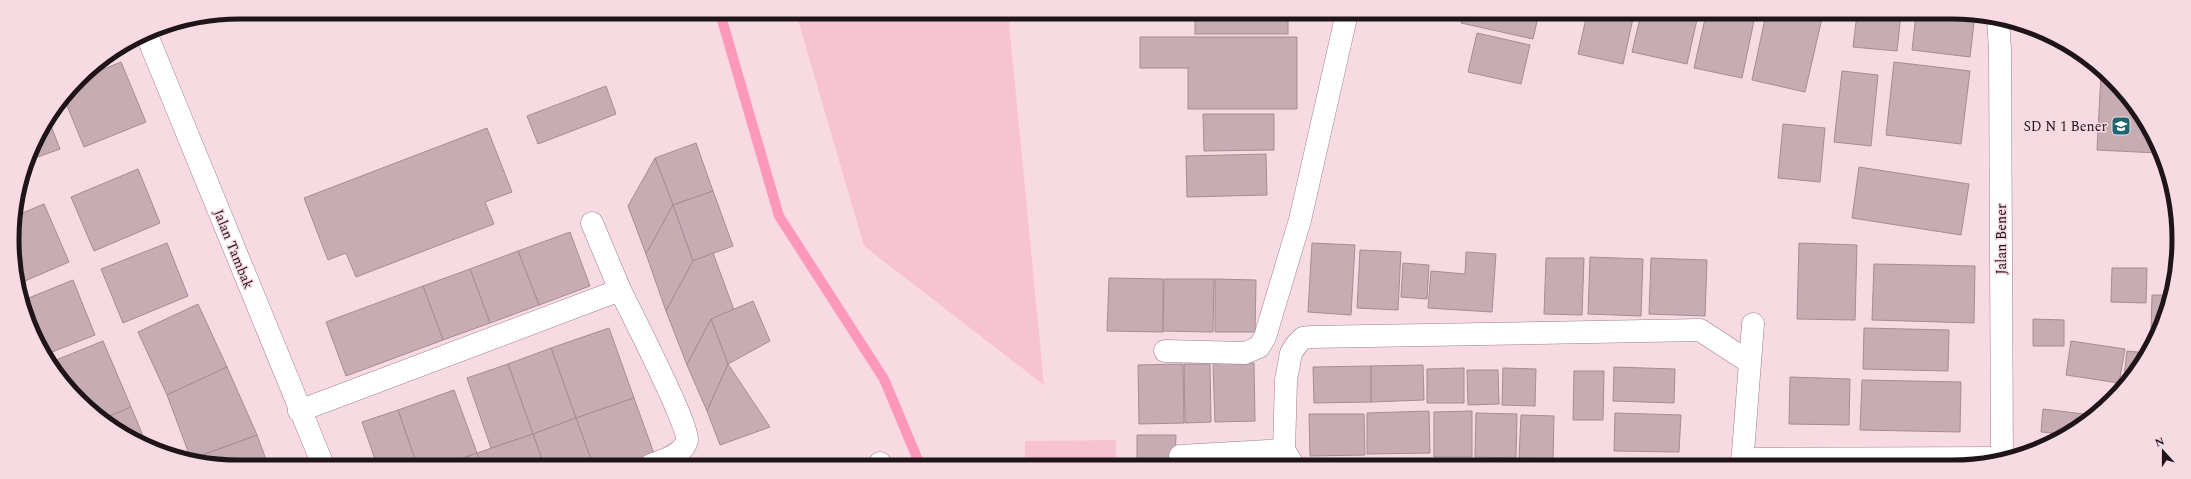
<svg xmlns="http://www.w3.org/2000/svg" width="2191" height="479" viewBox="0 0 2191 479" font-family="Spectral,serif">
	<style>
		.green { fill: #f7c3d2 }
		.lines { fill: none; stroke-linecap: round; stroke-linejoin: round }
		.stream { stroke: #fe98ba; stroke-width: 10 }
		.building { fill: #c7acb3; stroke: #a78c94 }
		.minor-casing { stroke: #9b8188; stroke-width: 23 }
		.minor { stroke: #fff; stroke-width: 22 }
		.labels { text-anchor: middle; stroke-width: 3; stroke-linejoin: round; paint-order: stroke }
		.poi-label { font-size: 14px; fill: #1f1518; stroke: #f7dae2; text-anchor: end }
		.street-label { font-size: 14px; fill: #1f1518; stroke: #f7dae2 }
		.rim { fill: none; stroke: #1f1518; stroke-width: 5 }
	</style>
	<rect width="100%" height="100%" fill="#f7dae2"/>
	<g class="green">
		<path d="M796,13H1008L1044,385L864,246Z"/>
		<path d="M1116,440V465H1025V441Z"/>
	</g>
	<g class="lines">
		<path class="stream" d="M720,13L779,216L884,379L920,465"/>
	</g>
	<g class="building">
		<rect x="1195" y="13" width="93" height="21"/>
		<path d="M1463,13H1539L1533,39L1461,23Z"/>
		<path d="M1587,14H1634L1623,64L1578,54Z"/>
		<path d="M1641,14L1698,15L1687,64L1632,52Z"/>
		<path d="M1706,14H1743L1755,16L1742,78L1694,68Z"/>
		<path d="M1766,14H1823L1805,92L1752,80Z"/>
		<path d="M1857,14H1901L1897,51L1853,47Z"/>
		<path d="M1916,14H1975L1970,57L1912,50Z"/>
		<path d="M1477,33L1530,45L1521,84L1468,72Z"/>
		<path d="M1140,37H1297V109H1188V68H1140Z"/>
		<path d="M121,62L146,122L84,147L65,101L82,78Z"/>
		<path d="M1894,62L1970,71L1961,144L1886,135Z"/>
		<path d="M1842,71L1878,75L1871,146L1834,142Z"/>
		<path d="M2101,74L2132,101L2157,153L2097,150Z"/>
		<path d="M606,86L616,114L538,144L527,116Z"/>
		<path d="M1203,114H1274V150L1204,151Z"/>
		<path d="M49,121L60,149L30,160L36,139Z"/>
		<path d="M1783,124L1825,128L1820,182L1778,178Z"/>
		<path d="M487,128L512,192L485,202L494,224L356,277L346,253L328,260L304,198Z"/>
		<path d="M696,143L713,191L673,205L655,158Z"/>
		<path d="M1266,154L1267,195L1187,197L1186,156Z"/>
		<path d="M655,158L673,205L646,254L628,206Z"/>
		<path d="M1859,167L1969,184L1961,235L1852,218Z"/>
		<path d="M138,169L160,223L94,251L71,197Z"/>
		<path d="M713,191L733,246L693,261L673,205Z"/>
		<path d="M44,204L69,262L18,284L13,224L15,216Z"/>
		<path d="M673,205L693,261L666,311L646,254Z"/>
		<path d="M570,232L590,286L539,305L518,251Z"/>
		<path d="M167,243L188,296L123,323L101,269Z"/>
		<path d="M1312,243L1355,245L1351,315L1308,312Z"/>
		<path d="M1799,243L1857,245L1855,320L1797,319Z"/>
		<path d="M1360,250L1401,252L1398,310L1357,308Z"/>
		<path d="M518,251L539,305L490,323L470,269Z"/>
		<path d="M1466,252L1496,254L1492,312L1428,308L1431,271L1465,274Z"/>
		<path d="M713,253L734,310L711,319L687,365L666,311L693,261Z"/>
		<path d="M1590,257L1643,259L1641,316L1588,314Z"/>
		<path d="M1546,258H1584L1582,315L1544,314Z"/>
		<path d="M1651,258L1707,260L1705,316L1649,314Z"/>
		<path d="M1403,263L1429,265L1427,299L1401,297Z"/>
		<path d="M1874,264L1975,266L1974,323L1872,320Z"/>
		<path d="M2112,268H2147L2146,303L2111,302Z"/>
		<path d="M470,269L490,323L443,340L423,286Z"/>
		<path d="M1109,278L1163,279V332L1107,331Z"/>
		<path d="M1164,279H1214L1213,332L1163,331Z"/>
		<path d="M1215,279L1256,280L1255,332H1215Z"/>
		<path d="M73,280L95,335L47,354L21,301Z"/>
		<path d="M423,286L443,340L346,376L326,322Z"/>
		<path d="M2152,295H2169L2157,334H2151Z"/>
		<path d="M753,301L770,341L728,364L711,319Z"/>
		<path d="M198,304L227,367L167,395L138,332Z"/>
		<path d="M711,319L728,364L707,411L687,365Z"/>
		<path d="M2033,319L2064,320V346H2033Z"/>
		<path d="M609,328L634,398L576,418L551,348Z"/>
		<path d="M1864,328L1949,330L1948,371L1863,369Z"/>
		<path d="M103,341L131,407L105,418L59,378L51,362Z"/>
		<path d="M2071,341L2125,349L2119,383L2066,375Z"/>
		<path d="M551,348L576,418L533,434L508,364Z"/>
		<path d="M2127,351L2147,353L2123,385Z"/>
		<path d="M1213,363H1254L1255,421L1215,422Z"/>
		<path d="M508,364L533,434L491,448L467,378Z"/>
		<path d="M728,364L770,427L720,445L707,411Z"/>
		<path d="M1183,364L1184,423L1139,424L1138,365Z"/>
		<path d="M1184,364H1210L1211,422L1185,423Z"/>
		<path d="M1423,365L1424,400L1371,402V366Z"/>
		<path d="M1371,366V402L1314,403L1313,367Z"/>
		<path d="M227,367L257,435L191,459L167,395Z"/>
		<path d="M1614,367L1675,369L1674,403L1613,401Z"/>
		<path d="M1464,368V403H1427V369Z"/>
		<path d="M1503,368L1536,369L1535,406L1502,405Z"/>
		<path d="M1467,370H1498L1499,404L1468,405Z"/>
		<path d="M1574,371H1604L1603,420H1573Z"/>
		<path d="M1790,377L1850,379L1849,425L1789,424Z"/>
		<path d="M1862,380L1961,382L1960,432L1860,430Z"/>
		<path d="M454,390L477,453L444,465H417L398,410Z"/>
		<path d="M634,398L656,459L640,465H593L576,418Z"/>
		<path d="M131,407L146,443L126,437L105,418Z"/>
		<path d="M2043,409L2092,415L2065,434L2041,432Z"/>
		<path d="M398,410L417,465H377L362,422Z"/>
		<path d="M1429,411L1430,453L1367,454V413Z"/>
		<path d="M1472,411V457H1434V412Z"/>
		<path d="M1476,413L1517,414L1516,458L1475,457Z"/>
		<path d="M1615,413L1681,415L1679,452L1614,451Z"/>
		<path d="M1309,414H1364L1365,455L1310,456Z"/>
		<path d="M1521,415L1554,416L1553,459L1519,458Z"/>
		<path d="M576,418L593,465H544L533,434Z"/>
		<path d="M533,434L544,465H481L477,453Z"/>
		<path d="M257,435L268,465H210L192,459Z"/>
		<path d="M1137,435H1176L1175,465H1137Z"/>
		<path d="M477,453L481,465H444Z"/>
		<path d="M959,459L1017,460V465H959Z"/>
	</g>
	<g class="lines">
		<g class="minor-casing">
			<g id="minor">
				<path d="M1998,20L2000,49L2002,459"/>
				<path d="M146,33L323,465"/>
				<path d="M620,290C630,310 690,428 687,440C684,455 663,460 651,465"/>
				<path d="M1165,351L1245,353L1259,347L1265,337L1300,220L1347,13"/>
				<path d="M299,411L620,290L592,223"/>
				<path d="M1180,456L1284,450"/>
				<path d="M1742,459L2003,458"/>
				<path d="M880,463V465"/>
				<path d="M1293,465L1284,450L1286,380L1291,353L1297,344L1303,338L1311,337L1700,330L1749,362"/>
				<path d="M1742,465L1753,324"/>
			</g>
		</g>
		<use href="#minor" class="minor"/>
	</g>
	<defs>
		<g id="school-square" transform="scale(1)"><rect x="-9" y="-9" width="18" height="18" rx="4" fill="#1b6671" stroke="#f7dae2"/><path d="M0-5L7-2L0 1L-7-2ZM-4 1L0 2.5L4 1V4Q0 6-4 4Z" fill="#fff"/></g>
	</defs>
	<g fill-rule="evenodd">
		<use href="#school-square" x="2121" y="126"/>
	</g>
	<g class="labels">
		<g class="poi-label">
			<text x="2107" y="131">SD N 1 Bener</text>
		</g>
		<g class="street-label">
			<text transform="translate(2001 239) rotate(-90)" y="5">Jalan Bener</text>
			<text transform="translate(234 249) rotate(68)" y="5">Jalan Tambak</text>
		</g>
	</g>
	<path d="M0 0H2191V479H0ZM239 19H1952A220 220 0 0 1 2172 239V240A220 220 0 0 1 1952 460H239A220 220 0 0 1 19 240V239A220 220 0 0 1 239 19Z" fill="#f7dae2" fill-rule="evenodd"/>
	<path class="rim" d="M239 19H1952A220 220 0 0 1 2172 239V240A220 220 0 0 1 1952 460H239A220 220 0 0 1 19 240V239A220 220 0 0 1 239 19Z"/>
	<g transform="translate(2163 451) rotate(339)" stroke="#f7dae2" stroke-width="3" paint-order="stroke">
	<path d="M0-3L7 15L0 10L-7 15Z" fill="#1f1518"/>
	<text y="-6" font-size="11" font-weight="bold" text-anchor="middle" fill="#1f1518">N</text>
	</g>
</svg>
